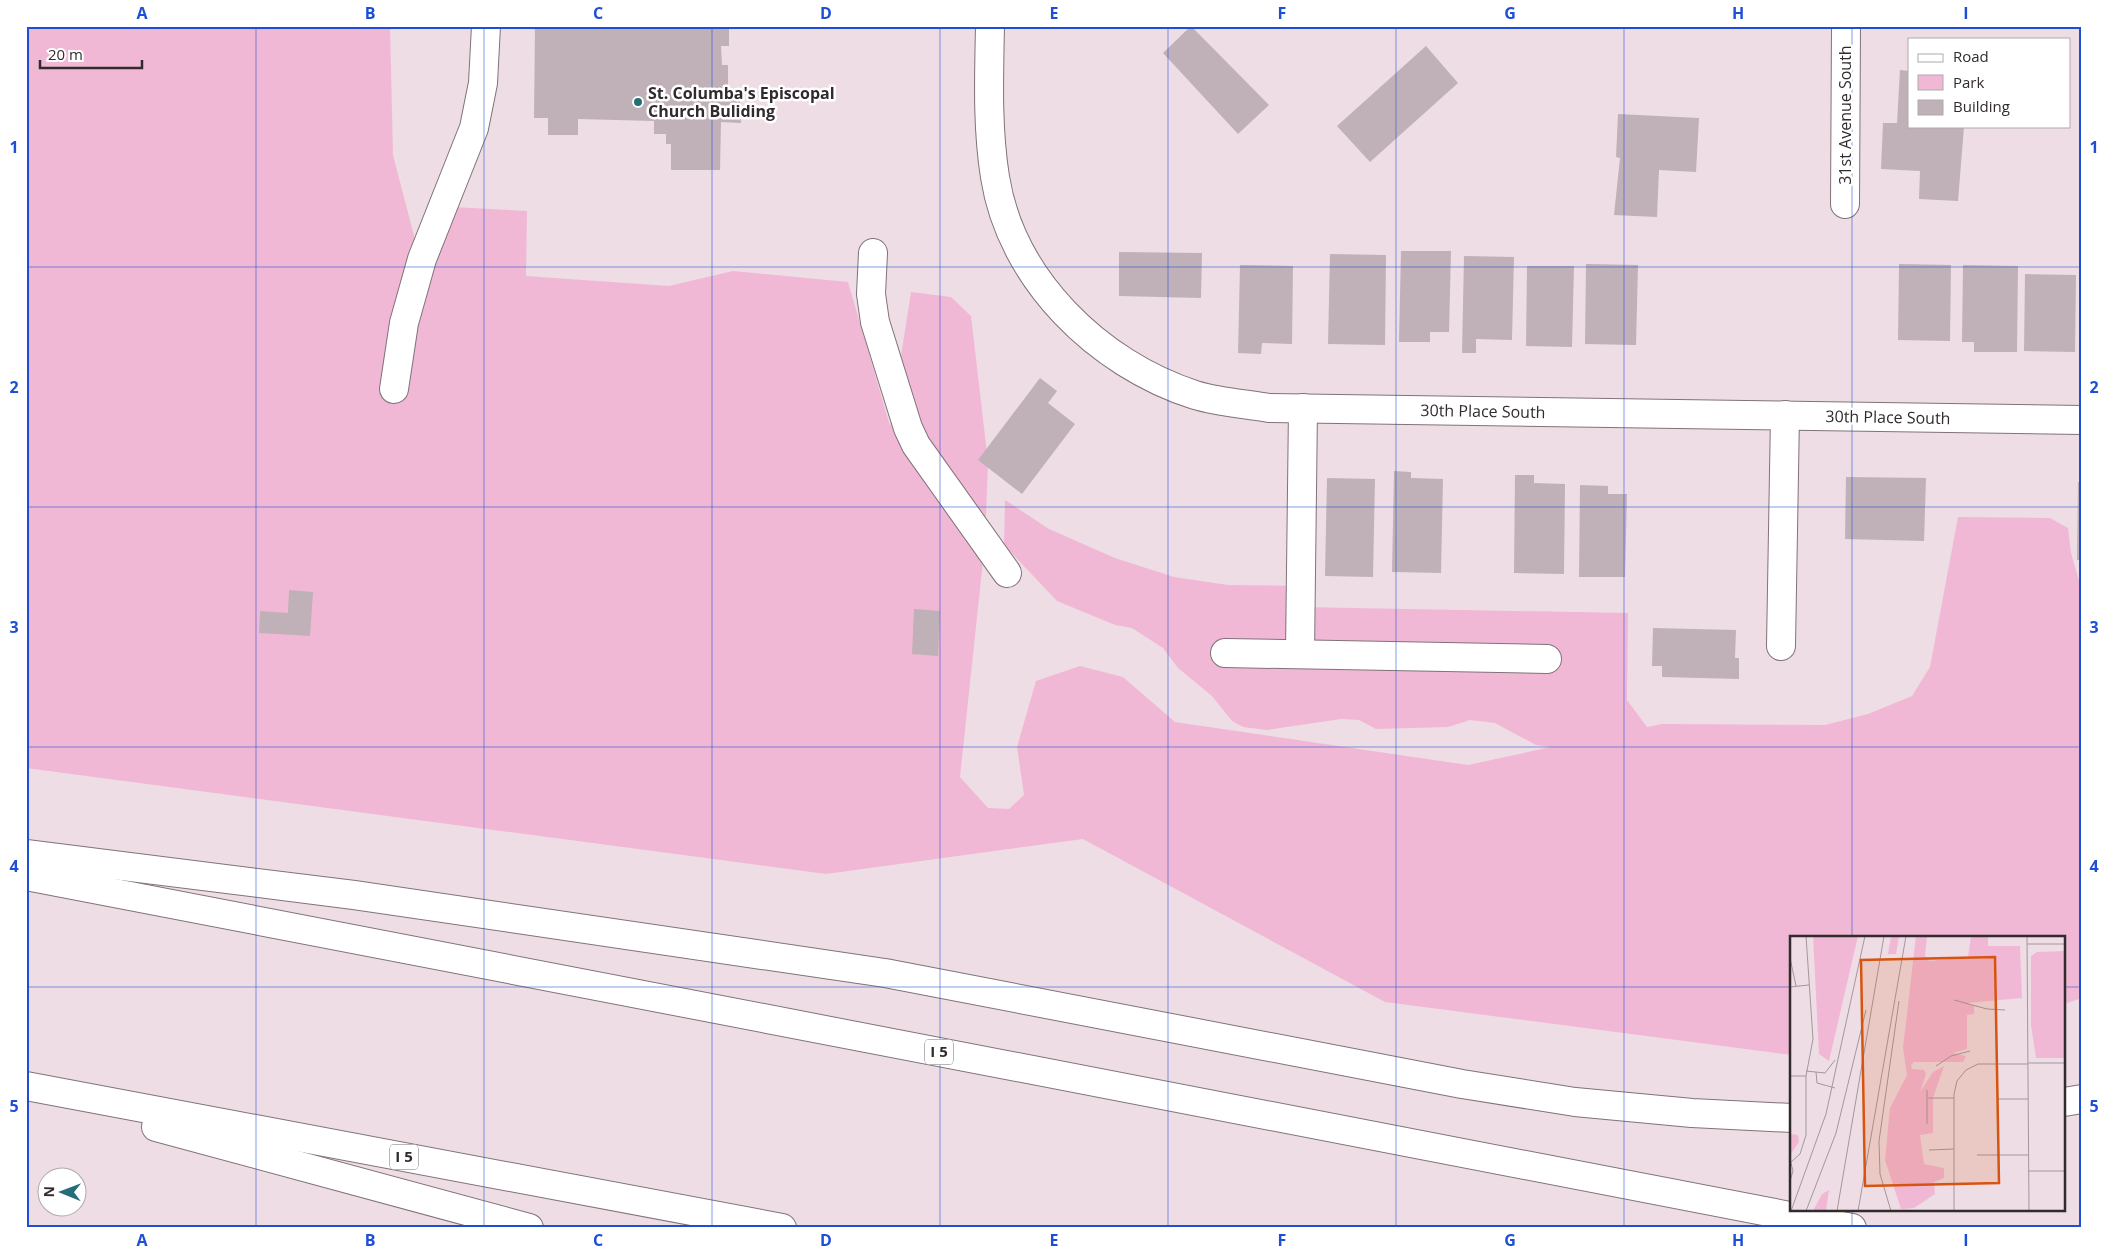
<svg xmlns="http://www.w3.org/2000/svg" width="2108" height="1254" viewBox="0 0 2108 1254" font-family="'Open Sans',sans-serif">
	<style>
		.green { fill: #f1b8d5 }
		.building { fill: #c0b0b8 }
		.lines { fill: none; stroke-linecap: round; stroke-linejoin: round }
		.minor-casing { stroke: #817279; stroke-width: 30 }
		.highway-casing { stroke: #817279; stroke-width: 30 }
		.minor { stroke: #fff; stroke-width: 28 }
		.highway { stroke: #fff; stroke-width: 28 }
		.grid { fill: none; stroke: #1d4ed8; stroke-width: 1; stroke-opacity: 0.55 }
		.poi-dot { fill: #256e78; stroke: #fff; stroke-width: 2 }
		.labels { text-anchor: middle; stroke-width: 5; stroke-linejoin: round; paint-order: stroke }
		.shield { fill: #fff; stroke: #706b6d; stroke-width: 1 }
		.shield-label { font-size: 15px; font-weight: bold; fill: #322b2e }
		.poi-label { font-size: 16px; font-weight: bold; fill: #322b2e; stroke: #fff; text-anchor: start }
		.street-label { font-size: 16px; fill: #322b2e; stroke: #fff }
		.inset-road { fill: none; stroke: #a3969c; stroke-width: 1 }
		.view { fill: #d6540f; fill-opacity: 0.15; stroke: #d6540f; stroke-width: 2.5 }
		.inset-edge { fill: none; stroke: #322b2e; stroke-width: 2.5 }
		.neatline { fill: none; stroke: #1d4ed8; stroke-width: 2 }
		.grid-label { font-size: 16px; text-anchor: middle; font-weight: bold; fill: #1d4ed8 }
	</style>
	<rect width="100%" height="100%" fill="#eedde5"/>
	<path class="green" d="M26,26H390L393,155L424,274L452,207L527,211L526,276L669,286L733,271L848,282L890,426L911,292L951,297L971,316L988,462L985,542L960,777L988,808L1009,809L1024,795L1017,747L1036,681L1080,666L1123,677L1175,722L1468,765L1551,747L1536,745L1495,723L1470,720L1448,727L1376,729L1359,720L1341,719L1267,730L1243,727L1232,721L1212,696L1178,668L1163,648L1132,628L1115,625L1057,601L1004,545L1005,500L1049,529L1115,558L1174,577L1228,585L1301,586V607L1628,613L1627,700L1647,727L1662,724L1825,725L1868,714L1912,696L1930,667L1958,517L2050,518L2068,528L2071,553L2082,591V998L2064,1004V938H1792V1055L1385,1002L1083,839L826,874L26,768Z"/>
	<g class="building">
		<path d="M535,26H729V46H721L722,65H728V92L721,91V98H740L741,123L721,122L720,170H671V144H666V134H654V121L578,119V135H548V118H534Z"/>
		<path d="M1191,26L1269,105L1238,134L1163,53Z"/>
		<path d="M1426,46L1458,83L1370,162L1337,126Z"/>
		<path d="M1900,70L1909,71V126L1964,127L1958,201L1919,199L1920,171L1881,169L1883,123H1897Z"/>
		<path d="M1618,114L1699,118L1696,172L1659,170L1657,217L1614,215L1620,158L1616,157Z"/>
		<path d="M1401,251H1451L1449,332H1430V342H1399Z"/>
		<path d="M1119,252L1202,253L1201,298L1119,296Z"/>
		<path d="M1330,254L1386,255L1385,345L1328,344Z"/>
		<path d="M1464,256L1514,257L1512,340L1476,339V353H1462Z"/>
		<path d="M1586,264L1638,265L1636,345L1585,344Z"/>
		<path d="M1899,264L1951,265L1950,341L1898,340Z"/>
		<path d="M1240,265L1293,266L1292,344L1262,343L1261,354L1238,353Z"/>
		<path d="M1963,265L2018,266L2017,352H1974V342H1962Z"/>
		<path d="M1527,266H1574L1572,347L1526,346Z"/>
		<path d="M2025,274L2076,275L2075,352L2024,351Z"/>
		<path d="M1040,378L1057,391L1048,403L1075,424L1022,494L978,460Z"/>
		<path d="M1394,471L1411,472V478L1443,479L1441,573L1392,572Z"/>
		<path d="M1515,475H1534V483L1565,484L1564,574L1514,573Z"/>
		<path d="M1846,477L1926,478L1924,541L1845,539Z"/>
		<path d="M1327,478L1375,479L1373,577L1325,576Z"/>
		<path d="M2078,482H2082V560H2077Z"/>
		<path d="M1580,485L1608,486V494H1627L1625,577H1579Z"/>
		<path d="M289,590L313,592L310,636L259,633L260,611L288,613Z"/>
		<path d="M914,609L940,611L938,656L912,654Z"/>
		<path d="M1653,628L1736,630L1735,658H1739V679L1662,677V666H1652Z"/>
	</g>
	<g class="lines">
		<g class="minor-casing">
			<g id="minor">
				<path d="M990,26C989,76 987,127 995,177C1011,279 1098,364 1195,395C1218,402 1245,404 1269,408L2082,420"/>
				<path d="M1845,204L1846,26"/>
				<path d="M873,253L871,294L875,322L908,428L916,445L1007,573"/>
				<path d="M394,389L404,323L422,259L474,128L483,83L486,26"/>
				<path d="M1781,646L1785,415"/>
				<path d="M1225,653L1547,659"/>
				<path d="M1300,653L1303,408"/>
			</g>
		</g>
		<g class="highway-casing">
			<g id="highway">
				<path d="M26,854L354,895L885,973L1462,1084L1575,1102L1692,1113L1792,1118"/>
				<path d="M26,876L1852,1228"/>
				<path d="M26,1086L782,1228"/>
				<path d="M2064,1102L2082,1099"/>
				<path d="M156,1127L529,1228"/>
			</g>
		</g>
		<use href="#minor" class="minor"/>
		<use href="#highway" class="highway"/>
	</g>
	<path class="grid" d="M256,26V1228M484,26V1228M712,26V1228M940,26V1228M1168,26V1228M1396,26V1228M1624,26V1228M1852,26V938M26,267H2082M26,507H2082M26,747H2082M26,987H1792M2064,987H2082M1852,1210V1228"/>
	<circle class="poi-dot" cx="638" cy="102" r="5"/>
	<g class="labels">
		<g class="shield">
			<rect x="925" y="1039.5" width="28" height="25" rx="4"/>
			<rect x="390" y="1144.5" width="28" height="25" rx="4"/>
		</g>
		<g class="shield-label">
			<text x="939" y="1057">I 5</text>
			<text x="404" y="1162">I 5</text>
		</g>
		<g class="poi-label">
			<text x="648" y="99">St. Columba's Episcopal<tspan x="648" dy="18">Church Buliding</tspan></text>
		</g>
		<g class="street-label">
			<text transform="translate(1845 115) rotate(-90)" y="6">31st Avenue South</text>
			<text transform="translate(1483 411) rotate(1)" y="6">30th Place South</text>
			<text transform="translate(1888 417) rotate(1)" y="6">30th Place South</text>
		</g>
	</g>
	<g transform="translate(1790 936)">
		<rect width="275" height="275" fill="#eedde5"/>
		<path d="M23,0H68L39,125L29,118ZM101,0H109L106,18H98ZM126,0H137L135,20L139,25L178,21L181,0H198V10H230L232,62L177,67L184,70V78L177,79V113L163,117L176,120L173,126H124L121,129L122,133L134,134L136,138L130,156L143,136L154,130L143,162V197L130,199L134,228L154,232V242L144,246L145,258L124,272L111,273L95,224L100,172L117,139L113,112ZM275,15V122H246L241,89V20L247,16ZM0,198L8,199L9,206L0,219ZM39,254L36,275H23L32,258Z" fill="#f1b8d5"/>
		<path class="inset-road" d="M237,0L239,275M237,8H275M0,22L6,50M0,51L19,49M164,64L197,73L215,74M238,127H275M146,130L161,120L180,115M16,135L35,137L45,124M26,136L27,147L45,152M0,140H16M137,154V188M138,162H164M208,163H238M139,214L164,213M187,219H238M0,227L10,218L16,199V140L23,103L16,0M238,235H275M0,245L3,235L1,227M1,275L36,178L75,0M16,275L46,197L76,74M47,275L94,0M68,275L116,0M101,275L90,238L89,205L109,65M164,275V158L167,145L176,134L188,128H238"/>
		<path class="view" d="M205,21L209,247L75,250L71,24Z"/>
		<rect width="275" height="275" class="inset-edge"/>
	</g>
	<rect width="2108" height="1254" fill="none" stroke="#ffffff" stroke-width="55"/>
	<rect x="1908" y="38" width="162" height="90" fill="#ffffff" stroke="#adaaab"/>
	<rect x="1918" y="54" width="25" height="8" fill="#ffffff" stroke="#adaaab"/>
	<text x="1953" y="62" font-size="15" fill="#322b2e">Road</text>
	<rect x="1918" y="75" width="25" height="15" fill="#f1b8d5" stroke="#adaaab"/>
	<text x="1953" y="88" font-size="15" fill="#322b2e">Park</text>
	<rect x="1918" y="100" width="25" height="15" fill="#c0b0b8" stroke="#adaaab"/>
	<text x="1953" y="112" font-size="15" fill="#322b2e">Building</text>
	<g transform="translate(62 1192) rotate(271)"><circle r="24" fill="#ffffff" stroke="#adaaab"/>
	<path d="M0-4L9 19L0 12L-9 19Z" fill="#256e78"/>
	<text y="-8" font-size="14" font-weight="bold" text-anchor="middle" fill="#322b2e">N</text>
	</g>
	<path d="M40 60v8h102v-8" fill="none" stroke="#322b2e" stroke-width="2.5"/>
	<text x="48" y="60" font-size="15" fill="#322b2e" stroke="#ffffff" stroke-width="4" paint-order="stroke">20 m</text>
	<rect x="28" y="28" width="2052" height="1198" class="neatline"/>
	<g class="grid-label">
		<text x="142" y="19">A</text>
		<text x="370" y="19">B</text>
		<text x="598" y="19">C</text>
		<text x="826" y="19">D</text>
		<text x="1054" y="19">E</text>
		<text x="1282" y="19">F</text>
		<text x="1510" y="19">G</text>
		<text x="1738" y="19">H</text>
		<text x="1966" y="19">I</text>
		<text x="14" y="153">1</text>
		<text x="2094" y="153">1</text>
		<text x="14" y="393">2</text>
		<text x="2094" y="393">2</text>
		<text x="14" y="633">3</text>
		<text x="2094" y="633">3</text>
		<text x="14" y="872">4</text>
		<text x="2094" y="872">4</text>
		<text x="14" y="1112">5</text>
		<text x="2094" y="1112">5</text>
		<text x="142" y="1246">A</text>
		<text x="370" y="1246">B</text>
		<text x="598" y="1246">C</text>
		<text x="826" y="1246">D</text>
		<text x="1054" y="1246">E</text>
		<text x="1282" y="1246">F</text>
		<text x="1510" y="1246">G</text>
		<text x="1738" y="1246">H</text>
		<text x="1966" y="1246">I</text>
	</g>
</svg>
